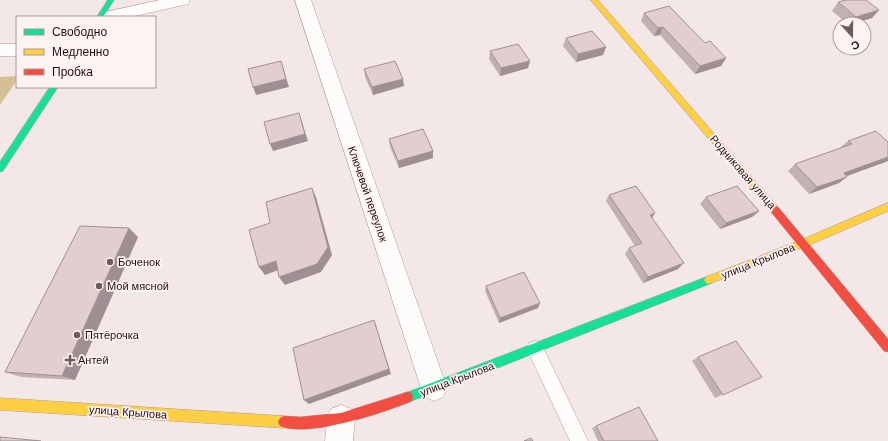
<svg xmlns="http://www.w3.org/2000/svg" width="888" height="441" viewBox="0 0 888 441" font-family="Helvetica,sans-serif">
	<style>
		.forest { fill: #d6bf97 }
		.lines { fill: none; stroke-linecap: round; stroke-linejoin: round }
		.lane-casing { stroke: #ac9e9d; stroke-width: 1 }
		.street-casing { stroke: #ac9e9d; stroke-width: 1 }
		.fast-casing { stroke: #ac9e9d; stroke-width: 1 }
		.slow-casing { stroke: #ac9e9d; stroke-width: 1 }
		.jam-casing { stroke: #ac9e9d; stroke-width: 1 }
		.lane { fill: #fdfcfb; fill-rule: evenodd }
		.street { fill: #fdfcfb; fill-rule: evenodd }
		.fast { fill: #16e098; fill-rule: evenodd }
		.slow { fill: #ffcf43; fill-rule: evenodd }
		.jam { fill: #f24e42; fill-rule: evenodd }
		.wall { fill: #c2b1b3 }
		.shaded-wall { fill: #9e9092 }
		.building { fill: #e2ced0; stroke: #9e9092 }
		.poi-dot { fill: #6c5c5b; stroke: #fef3f2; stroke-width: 1.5 }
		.labels { text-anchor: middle; stroke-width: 3.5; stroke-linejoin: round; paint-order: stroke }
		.street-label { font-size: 11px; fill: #23110f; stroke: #fef3f2 }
		.poi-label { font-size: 11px; fill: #23110f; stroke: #fef3f2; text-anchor: start }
	</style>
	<rect width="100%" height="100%" fill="#f3e8e7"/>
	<path class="forest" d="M17,76V80L0,105V77Z"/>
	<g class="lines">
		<g class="lane-casing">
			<path id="lane" d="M535,341L541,343L588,441H570L527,349L529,343Z"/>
		</g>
		<g class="street-casing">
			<g id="street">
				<path d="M160,0H190L188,4L130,17H99L101,13Z"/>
				<path d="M295,0H311L447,388L443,397L434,401L425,397L421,388Z"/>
				<rect x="0" y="44" width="17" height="12"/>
				<path d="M341,405L351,409L355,419L353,441H325L327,419L331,409Z"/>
			</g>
		</g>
		<g class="fast-casing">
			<g id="fast">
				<path d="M108,0H114L103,17H97Z"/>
				<path d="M50,87H58L3,171L0,172V162Z"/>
				<path d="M709,276L712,277L714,280L712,283L434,393L408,402L404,401L403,397L404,393L408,392Z"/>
			</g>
		</g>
		<g class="slow-casing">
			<g id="slow">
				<path d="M591,0H598L778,207L779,210L778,213H772Z"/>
				<path d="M888,203V211L807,246L709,284L706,283L704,280L706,277L801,240Z"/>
				<path d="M0,398L284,416L288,418L290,422L288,426L284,428L0,410Z"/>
			</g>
		</g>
		<g class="jam-casing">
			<g id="jam">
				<path d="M775,206L778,207L888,339V352L884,351L772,213L771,210L772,207Z"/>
				<path d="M408,392L412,393L413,397L412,401C383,413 309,438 280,426L278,422L280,418L284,416L300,417L341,413Z"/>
			</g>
		</g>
		<use href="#lane" class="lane"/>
		<use href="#street" class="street"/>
		<use href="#fast" class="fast"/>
		<use href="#slow" class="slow"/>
		<use href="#jam" class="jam"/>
	</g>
	<g class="wall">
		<path d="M838,2L879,10L872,18L853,24H848L832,11Z"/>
		<path d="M644,13L705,43L726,58L721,66L695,74L660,35L654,36L641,21Z"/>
		<path d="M566,38L606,47L603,55L576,62L563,46Z"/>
		<path d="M490,51L530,61L528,68L500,76L489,59Z"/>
		<path d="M364,69L404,86L373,95L365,77Z"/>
		<path d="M389,139L433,151V158L399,168L390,147Z"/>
		<path d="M848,141L888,161L847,176L839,183L809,194L788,171L795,164L840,148Z"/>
		<path d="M609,195L652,218L678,269L643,283L625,254L629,248L635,246L606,201Z"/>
		<path d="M706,197L759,211L752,217L720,229L700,204Z"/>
		<path d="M138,237L75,380L21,377L5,372Z"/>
		<path d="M486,286L538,308L499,323L485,291Z"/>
		<path d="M698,357L762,377L715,398L692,361Z"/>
		<path d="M596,426L658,441H598L592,428Z"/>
	</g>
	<g class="shaded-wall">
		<path d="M879,10L872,18L853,24H851L856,17Z"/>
		<path d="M663,27L660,35L654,36L658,28Z"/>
		<path d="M606,47L603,55L576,62L578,54Z"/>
		<path d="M726,58L721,66L695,74L700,66Z"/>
		<path d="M281,61L289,87L256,95L253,87Z"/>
		<path d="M530,61L528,68L500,76L501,68Z"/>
		<path d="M403,79L404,86L373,95L372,87Z"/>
		<path d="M299,113L308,141L273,151L270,144Z"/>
		<path d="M433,151V158L399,168L398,161Z"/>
		<path d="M888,157V161L836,180L844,173Z"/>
		<path d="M847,177L839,183L809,194L817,187Z"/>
		<path d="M312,188L316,197L332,255L321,272L285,285L279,277Z"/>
		<path d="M759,211L752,217L720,229L726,223Z"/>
		<path d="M655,213L651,220L650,215Z"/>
		<path d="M129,228L138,237L75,380L62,376Z"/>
		<path d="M276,261L281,269L265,275L259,267Z"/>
		<path d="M684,263L678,269L643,283L648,277Z"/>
		<path d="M540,303L538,308L499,323L500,318Z"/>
		<path d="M374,320L391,374L309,404L304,400Z"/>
	</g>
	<g class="building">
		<path d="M846,0H866L879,10L856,17L838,2Z"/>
		<path d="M669,6L705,43L710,41L726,58L700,66L663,27L658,28L644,13Z"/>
		<path d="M592,31L606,47L578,54L566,38Z"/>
		<path d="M518,44L530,61L501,68L490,51Z"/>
		<path d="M281,61L286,79L253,87L248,69Z"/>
		<path d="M395,61L403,79L372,87L364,69Z"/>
		<path d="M299,113L305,134L270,144L264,122Z"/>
		<path d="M423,129L433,151L398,161L389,139Z"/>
		<path d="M876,131L888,142V157L844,173L847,177L817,187L795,164L852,144L848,141Z"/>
		<path d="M636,186L655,213L650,215L684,263L648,277L629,248L642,243L609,195Z"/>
		<path d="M737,186L759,211L726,223L706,197Z"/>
		<path d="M312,188L328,247L317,264L279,277L276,261L259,267L249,230L270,223L266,202Z"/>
		<path d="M80,226L129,228L62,376L5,372Z"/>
		<path d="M524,272L540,303L500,318L486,286Z"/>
		<path d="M374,320L389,369L304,400L293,348Z"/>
		<path d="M736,341L762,377L723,395L698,357Z"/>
		<path d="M639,407L658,441H604L596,426Z"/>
		<path d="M0,437L41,441H0Z"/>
		<path d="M531,438L533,441H524Z"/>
	</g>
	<g class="poi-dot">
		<circle cx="110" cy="262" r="4"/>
		<circle cx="99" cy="286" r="4"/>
		<circle cx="77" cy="335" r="4"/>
		<path d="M68 354h4v4h4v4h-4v4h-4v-4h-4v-4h4z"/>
	</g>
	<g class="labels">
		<g class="street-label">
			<text transform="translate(743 172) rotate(49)" y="4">Родниковая улица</text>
			<text transform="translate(368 194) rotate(71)" y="4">Ключевой переулок</text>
			<text transform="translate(758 261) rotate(-22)" y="4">улица Крылова</text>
			<text transform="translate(457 379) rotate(-21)" y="4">улица Крылова</text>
			<text transform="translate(128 412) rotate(4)" y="4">улица Крылова</text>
		</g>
		<g class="poi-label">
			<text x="118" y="266">Боченок</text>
			<text x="107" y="290">Мой мясной</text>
			<text x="85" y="339">Пятёрочка</text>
			<text x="78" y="364">Антей</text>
		</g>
	</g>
	<rect x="16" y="16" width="140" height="72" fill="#fef3f2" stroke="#a69997"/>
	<rect x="24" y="29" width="20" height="6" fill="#16e098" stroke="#a69997"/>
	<text x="52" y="36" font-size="12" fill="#23110f">Свободно</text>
	<rect x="24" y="49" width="20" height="6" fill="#ffcf43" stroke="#a69997"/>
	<text x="52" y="56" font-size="12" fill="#23110f">Медленно</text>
	<rect x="24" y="69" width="20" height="6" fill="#f24e42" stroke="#a69997"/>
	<text x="52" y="76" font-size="12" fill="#23110f">Пробка</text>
	<g transform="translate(852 36) rotate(159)"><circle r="19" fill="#fef3f2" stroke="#a69997"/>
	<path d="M0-3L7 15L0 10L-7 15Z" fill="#6c5c5b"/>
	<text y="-6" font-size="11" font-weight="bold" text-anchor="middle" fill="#23110f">С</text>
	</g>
</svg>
